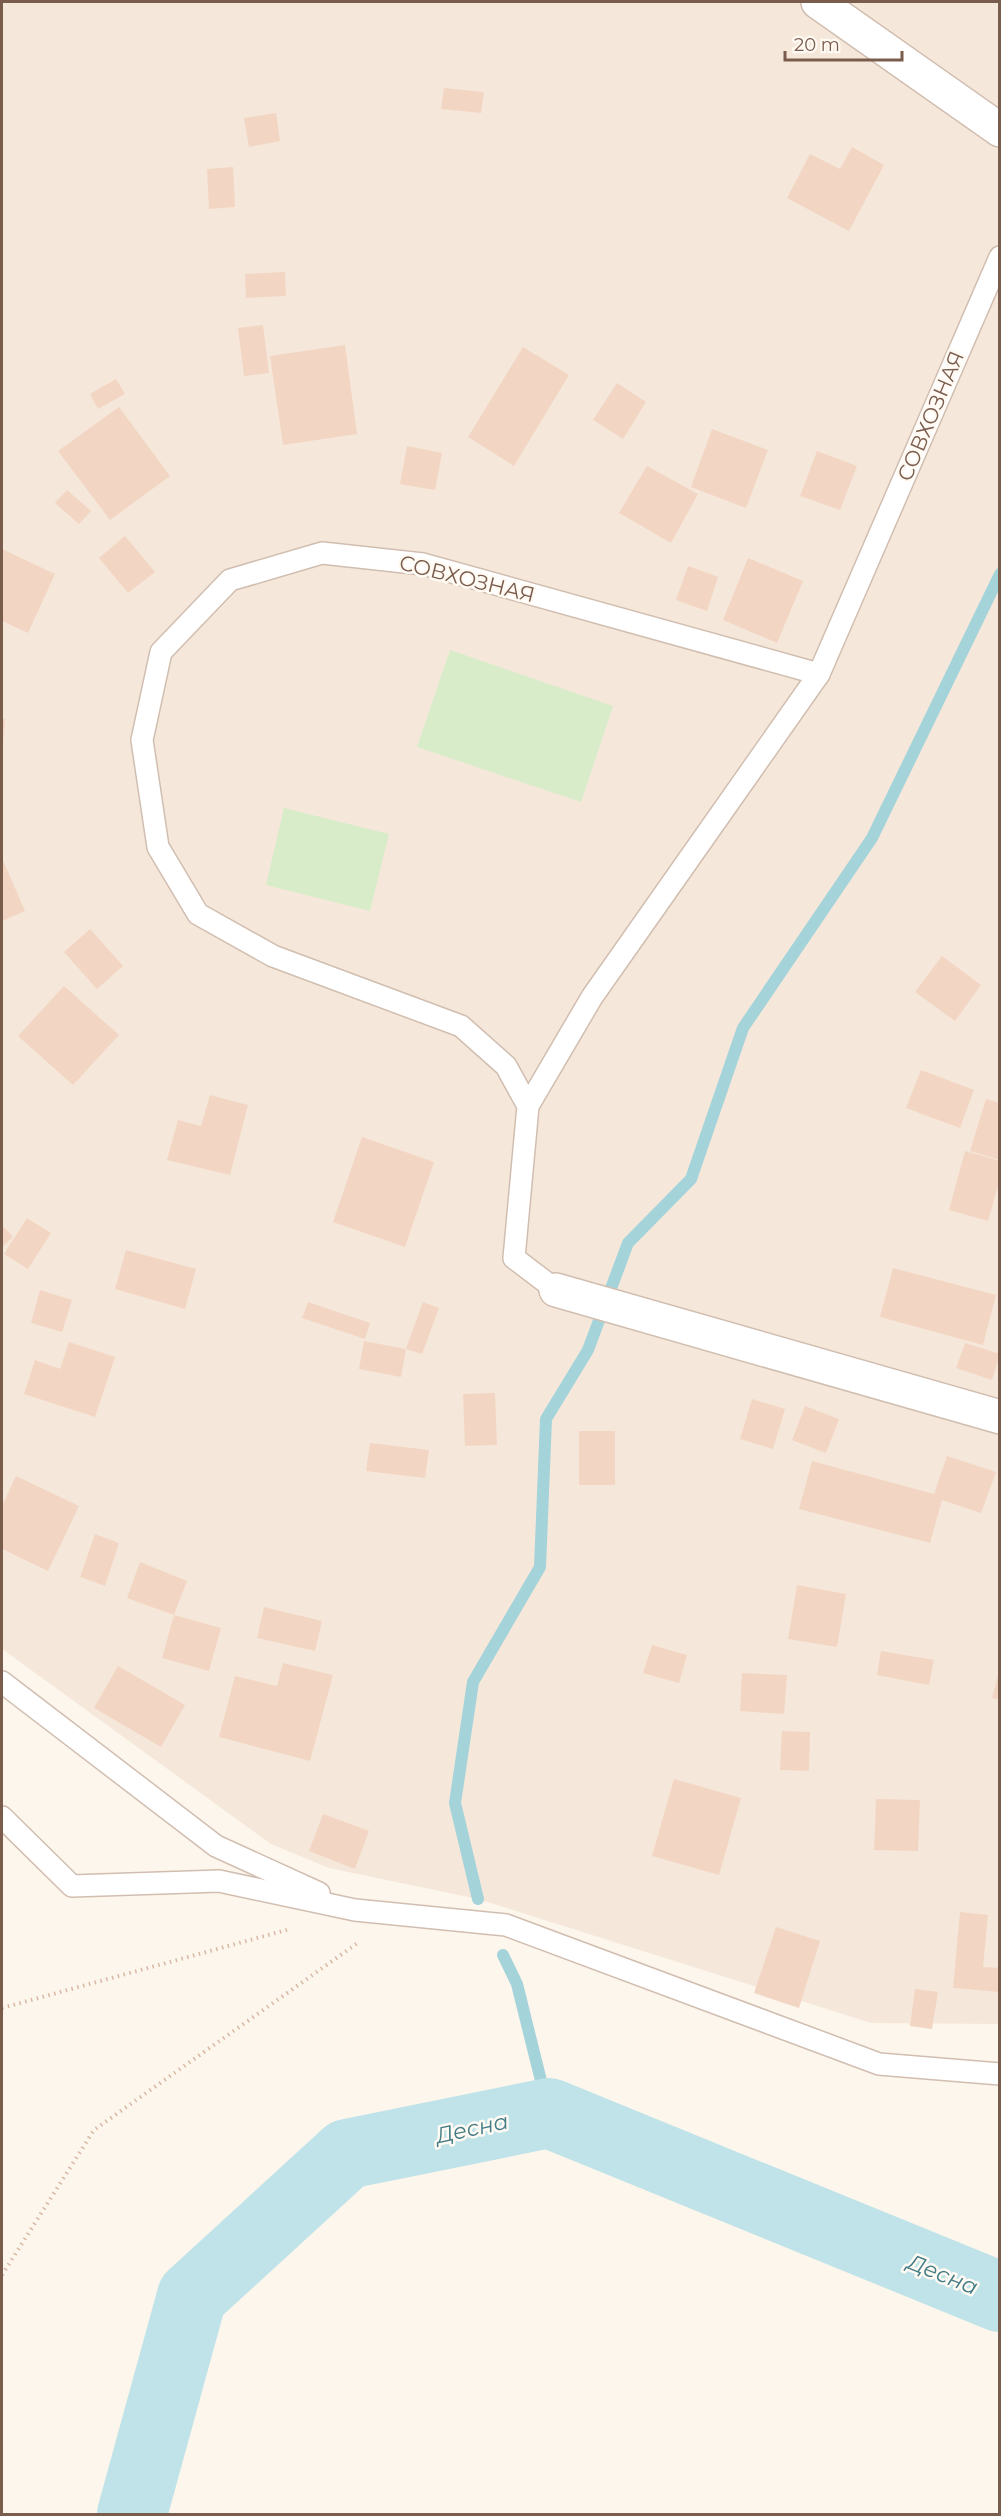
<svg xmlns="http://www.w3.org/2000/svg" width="1001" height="2516" viewBox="0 0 1001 2516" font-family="Montserrat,sans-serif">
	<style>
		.residential { fill: #f5e8da }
		.green { fill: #d8ecc9 }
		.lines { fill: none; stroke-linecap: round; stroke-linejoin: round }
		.stream { stroke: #a5d3da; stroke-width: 12 }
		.river { stroke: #bfe3e8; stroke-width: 70 }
		.building { fill: #f3d5c3 }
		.lane-casing { stroke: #d1beb0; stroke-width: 24 }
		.street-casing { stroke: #d1beb0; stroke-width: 36 }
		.path { stroke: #d9b8a5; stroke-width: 4; stroke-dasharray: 1.5 4.5; stroke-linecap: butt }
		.lane { stroke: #fff; stroke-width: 21 }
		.street { stroke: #fff; stroke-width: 33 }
		.labels { text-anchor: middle; stroke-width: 5; stroke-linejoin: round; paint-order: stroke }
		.street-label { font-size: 21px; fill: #7a5c4d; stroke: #fffaf3 }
		.water-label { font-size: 22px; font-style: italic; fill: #437c86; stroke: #fffaf3 }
	</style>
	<rect width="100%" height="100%" fill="#fdf6ec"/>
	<path class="residential" d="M2,2H999V2024L871,2023L478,1899L329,1868L271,1844L2,1649Z"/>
	<g class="green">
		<path d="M450,650L613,706L581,802L417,747Z"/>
		<path d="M284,808L389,834L370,911L266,885Z"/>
	</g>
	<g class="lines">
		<g class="stream">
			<path d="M478,1899L455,1803L473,1682L540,1567L546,1419L588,1350L628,1243L691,1179L743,1028L872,838L1000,574"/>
			<path d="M503,1955L517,1984L549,2113"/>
		</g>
		<path class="river" d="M132,2514L192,2296L347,2154L549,2113L1000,2297"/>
	</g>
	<g class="building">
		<path d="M444,88L484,92L481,113L441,109Z"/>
		<path d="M276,113L280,141L249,147L244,118Z"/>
		<path d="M852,147L884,165L849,231L787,198L810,154L840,169Z"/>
		<path d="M233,167L235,207L209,209L207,169Z"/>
		<path d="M285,272L286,296L246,298L245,274Z"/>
		<path d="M263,325L269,373L244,376L238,328Z"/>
		<path d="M345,345L357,434L283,445L270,356Z"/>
		<path d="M523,347L569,375L514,466L468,437Z"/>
		<path d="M116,379L125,394L98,409L90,394Z"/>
		<path d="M617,383L646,402L623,439L593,420Z"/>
		<path d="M119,407L170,476L110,520L58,451Z"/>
		<path d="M712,429L768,450L746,508L691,487Z"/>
		<path d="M407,446L442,453L435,490L400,484Z"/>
		<path d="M817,451L857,466L840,510L800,496Z"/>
		<path d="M647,466L698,494L671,543L619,513Z"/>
		<path d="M67,490L91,511L79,524L55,503Z"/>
		<path d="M125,536L155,572L128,593L99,558Z"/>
		<path d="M2,549L55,574L28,633L2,621Z"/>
		<path d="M748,558L803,581L777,643L723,620Z"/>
		<path d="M688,566L718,577L707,611L676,600Z"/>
		<path d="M2,719H5L3,746H2Z"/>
		<path d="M2,858L25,911L2,921Z"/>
		<path d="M90,929L123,966L97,989L64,952Z"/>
		<path d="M942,956L981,985L955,1021L915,992Z"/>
		<path d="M64,986L119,1035L73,1085L18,1036Z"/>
		<path d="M921,1070L974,1090L960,1128L906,1108Z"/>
		<path d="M210,1095L248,1105L230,1175L167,1160L178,1120L201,1126Z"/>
		<path d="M986,1099L1000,1103V1160L970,1151Z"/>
		<path d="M362,1137L434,1162L405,1247L333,1222Z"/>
		<path d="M965,1151L1000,1161V1179L988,1221L949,1210Z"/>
		<path d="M27,1218L51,1233L28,1269L4,1254Z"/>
		<path d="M2,1225L13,1237L2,1247Z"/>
		<path d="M126,1250L196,1269L185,1309L115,1289Z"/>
		<path d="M893,1268L996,1295L983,1345L880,1317Z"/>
		<path d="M40,1290L72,1300L62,1332L31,1323Z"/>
		<path d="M308,1302L370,1323L365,1339L302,1318Z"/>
		<path d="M423,1302L439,1308L422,1354L406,1349Z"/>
		<path d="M364,1341L406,1349L401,1377L359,1369Z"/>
		<path d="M69,1342L115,1357L95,1417L24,1394L35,1360L60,1369Z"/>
		<path d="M965,1343L1000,1354L992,1380L956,1368Z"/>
		<path d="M495,1393L497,1445L465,1446L463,1394Z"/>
		<path d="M752,1399L785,1409L773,1449L740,1439Z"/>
		<path d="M805,1406L839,1419L826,1453L792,1440Z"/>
		<rect x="579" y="1431" width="36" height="54"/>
		<path d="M370,1443L429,1450L425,1478L366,1471Z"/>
		<path d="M947,1456L996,1472L981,1513L942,1500L930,1543L799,1509L812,1461L934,1494Z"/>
		<path d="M16,1476L79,1506L48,1571L2,1549V1506Z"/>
		<path d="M95,1534L119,1543L105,1586L80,1577Z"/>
		<path d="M140,1562L187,1581L174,1615L127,1598Z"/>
		<path d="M797,1585L846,1594L837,1647L788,1639Z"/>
		<path d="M264,1607L322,1621L315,1651L257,1638Z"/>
		<path d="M174,1615L221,1628L209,1671L162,1658Z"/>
		<path d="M652,1645L687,1655L679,1683L643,1673Z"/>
		<path d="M881,1651L934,1660L929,1685L877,1675Z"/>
		<path d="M283,1663L333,1675L310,1761L219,1737L235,1676L277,1686Z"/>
		<path d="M118,1666L185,1705L161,1747L94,1708Z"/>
		<path d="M999,1671H1000V1700L992,1698Z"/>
		<path d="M742,1673L787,1675L784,1714L740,1711Z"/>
		<path d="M782,1731L810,1732L809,1771L780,1770Z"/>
		<path d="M674,1779L741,1798L719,1875L652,1856Z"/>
		<path d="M876,1799L920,1800L918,1851L874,1850Z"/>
		<path d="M323,1814L369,1831L355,1869L309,1851Z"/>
		<path d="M960,1912L988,1915L983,1967L1000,1968V1992L953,1988Z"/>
		<path d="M776,1927L820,1941L799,2008L754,1993Z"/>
		<path d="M915,1989L938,1992L932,2029L910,2026Z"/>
	</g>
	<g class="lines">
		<g class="lane-casing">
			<g id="lane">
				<path d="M819,674L1000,257"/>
				<path d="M528,1106L506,1066L461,1026L273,956L198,914L158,847L142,740L161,652L230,580L322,553L423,564L819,674L592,997L528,1106L514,1258L556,1290"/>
				<path d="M2,1682L216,1846L319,1893"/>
				<path d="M2,1817L72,1886L219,1881L355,1910L506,1925L879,2064L1000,2074"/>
			</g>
		</g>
		<g class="street-casing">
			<g id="street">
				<path d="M818,2L1000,130"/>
				<path d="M556,1290L1000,1417"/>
			</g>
		</g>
		<g class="path">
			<path d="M2,2008L290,1929"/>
			<path d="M2,2275L94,2130L359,1942"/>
		</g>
		<use href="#lane" class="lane"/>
		<use href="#street" class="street"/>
	</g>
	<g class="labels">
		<g class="street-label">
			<text transform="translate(931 416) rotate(-67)" y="7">СОВХОЗНАЯ</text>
			<text transform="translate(467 579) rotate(14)" y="7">СОВХОЗНАЯ</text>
		</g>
		<g class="water-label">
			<text transform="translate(472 2128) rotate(-12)" y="8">Десна</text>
			<text transform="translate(943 2274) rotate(22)" y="8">Десна</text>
		</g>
	</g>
	<rect width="1001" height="2516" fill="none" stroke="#7a5c4d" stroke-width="6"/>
	<path d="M785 51v9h117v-9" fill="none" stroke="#7a5c4d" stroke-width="3"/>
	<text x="794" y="51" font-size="18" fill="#7a5c4d" stroke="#fffaf3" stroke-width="4.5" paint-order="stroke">20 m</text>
</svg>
